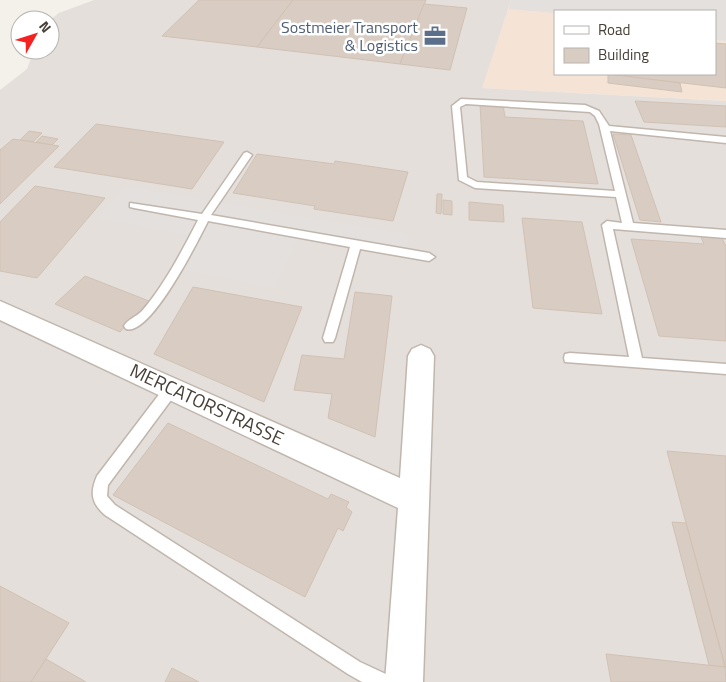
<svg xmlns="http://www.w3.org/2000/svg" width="726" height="682" viewBox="0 0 726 682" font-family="'Titillium Web',sans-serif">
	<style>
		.commercial { fill: #f5e4d6; fill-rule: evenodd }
		.industrial { fill: #e4dfdb }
		.parking { fill: #e3e0de }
		.building { fill: #d9cdc3; stroke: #d1c1b3 }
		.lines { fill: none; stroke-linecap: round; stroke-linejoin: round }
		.lane-casing { stroke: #c0b6ad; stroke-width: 3 }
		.street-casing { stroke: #c0b6ad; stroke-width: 3 }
		.lane { fill: #fff; fill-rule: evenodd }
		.street { fill: #fff; fill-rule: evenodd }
		.labels { text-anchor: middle; stroke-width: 5; stroke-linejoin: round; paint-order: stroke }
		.far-service-label { font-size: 16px; fill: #4e5e75; stroke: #fff; text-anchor: end }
		.street-label { font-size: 19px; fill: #484038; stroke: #fff }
	</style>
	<rect width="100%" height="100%" fill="#f4f0ea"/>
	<path class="commercial" d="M511,0H726V101L481,88ZM555,11H715V74H555Z"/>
	<path class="industrial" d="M94,0H511L482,88L726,101V682H0V90L27,69L34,50H50V20L59,13Z"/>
	<g class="parking">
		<path d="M511,0H726V41L715,40V11H555V13L509,9Z"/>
		<path d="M125,186L409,235L406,248L302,230L274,288L181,269L201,238L98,218Z"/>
	</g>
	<g class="building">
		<path d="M199,0H293L257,47L162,36Z"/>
		<path d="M293,0H426L400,64L257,47Z"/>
		<path d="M424,4L467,8L450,70L400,64Z"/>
		<path d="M715,43L726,44V88L605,74H715Z"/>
		<path d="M608,74L680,83L682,92L608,83Z"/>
		<path d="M635,101L726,106V127L644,122Z"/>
		<path d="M480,104L503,105L505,117L583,121L598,184L484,177Z"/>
		<path d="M96,124L224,142L192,189L54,167Z"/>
		<path d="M29,131L42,133L33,142L20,140Z"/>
		<path d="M613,134L631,135L661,222L640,220Z"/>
		<path d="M42,136L58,139L52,145L36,142Z"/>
		<path d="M13,139L59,146L0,204V150Z"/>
		<path d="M257,154L334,164L335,161L408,172L393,221L314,209L315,206L233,193Z"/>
		<path d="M35,186L105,198L37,278L0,271V222Z"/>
		<path d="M437,194H442L441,214L436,213Z"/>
		<path d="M443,200L452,201V215L443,214Z"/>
		<path d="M469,202L503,205L504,222L469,220Z"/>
		<path d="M522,218L582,222L602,314L533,308Z"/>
		<path d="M700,235L721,237L726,246V341L659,336L631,239L704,244Z"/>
		<path d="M85,276L149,301L120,332L55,304Z"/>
		<path d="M193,287L302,307L264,402L154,354Z"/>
		<path d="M355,292L392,296L375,437L328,418L332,394L294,390L302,355L344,359Z"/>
		<path d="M168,423L328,499L331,494L349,502L346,507L352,512L343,531L338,528L305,597L113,495Z"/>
		<path d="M667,451L726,456V669L686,523Z"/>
		<path d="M672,522L686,523L725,667L709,665Z"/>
		<path d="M0,586L69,623L31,682H0Z"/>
		<path d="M606,654L725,667L726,682H611Z"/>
		<path d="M46,659L86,682H31Z"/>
		<path d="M172,668L199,682H165Z"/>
	</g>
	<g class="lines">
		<g class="lane-casing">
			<g id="lane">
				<path d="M461,99L585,105L599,111L609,126L726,137V143L610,131L633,223L726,230V238L613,229L642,358L726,364V374L565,362L564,358L565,354L570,353L629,357L602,225L607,221L622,223L616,197L475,188L459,180L452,106ZM466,104L590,112L595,116L599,124L615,191L477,182L467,177L460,107Z"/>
				<path d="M247,152L252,155L211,215L429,253L435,257L429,261L360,249L335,338L333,342H325L323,338L350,247L208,221C198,241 150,337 126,329L124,326C128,319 136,317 142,311C165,284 182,251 198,220L134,208L130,207V203L202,214L244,153Z"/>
				<path d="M172,382L177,384L179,388L177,392L108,485L107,496L115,505L360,662L388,675L390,682H362L348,674L105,515C91,503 90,492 97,476L167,384Z"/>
			</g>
		</g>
		<g class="street-casing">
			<path id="street" d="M0,301L400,478L408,356L412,349L421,345L430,349L434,356L423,682H385L398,508L0,320Z"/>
		</g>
		<use href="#lane" class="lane"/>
		<use href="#street" class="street"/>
	</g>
	<defs>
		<g id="office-bare" transform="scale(1.725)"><path d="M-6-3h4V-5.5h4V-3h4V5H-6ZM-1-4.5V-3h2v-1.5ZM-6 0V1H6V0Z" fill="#5c6f8a" stroke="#fff" stroke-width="2.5" paint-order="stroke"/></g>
	</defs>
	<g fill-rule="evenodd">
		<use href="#office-bare" x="435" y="36"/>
	</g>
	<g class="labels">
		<g class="far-service-label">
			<text x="418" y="33">Sostmeier Transport<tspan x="418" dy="18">&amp; Logistics</tspan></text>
		</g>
		<g class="street-label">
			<text transform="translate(207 404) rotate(25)" y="7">MERCATORSTRASSE</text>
		</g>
	</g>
	<rect x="554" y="10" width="162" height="65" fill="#ffffff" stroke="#b6b3af"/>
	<rect x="564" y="26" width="25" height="8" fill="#ffffff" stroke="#b6b3af"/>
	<text x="598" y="35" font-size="15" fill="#484038">Road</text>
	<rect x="564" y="48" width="25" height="15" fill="#d9cdc3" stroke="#b6b3af"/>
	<text x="598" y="60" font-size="15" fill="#484038">Building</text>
	<g transform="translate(35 35) rotate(51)"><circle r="24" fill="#ffffff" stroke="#b6b3af"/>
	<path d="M0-4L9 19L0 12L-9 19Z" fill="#f42321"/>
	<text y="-8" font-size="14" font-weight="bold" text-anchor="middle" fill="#484038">N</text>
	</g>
</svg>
